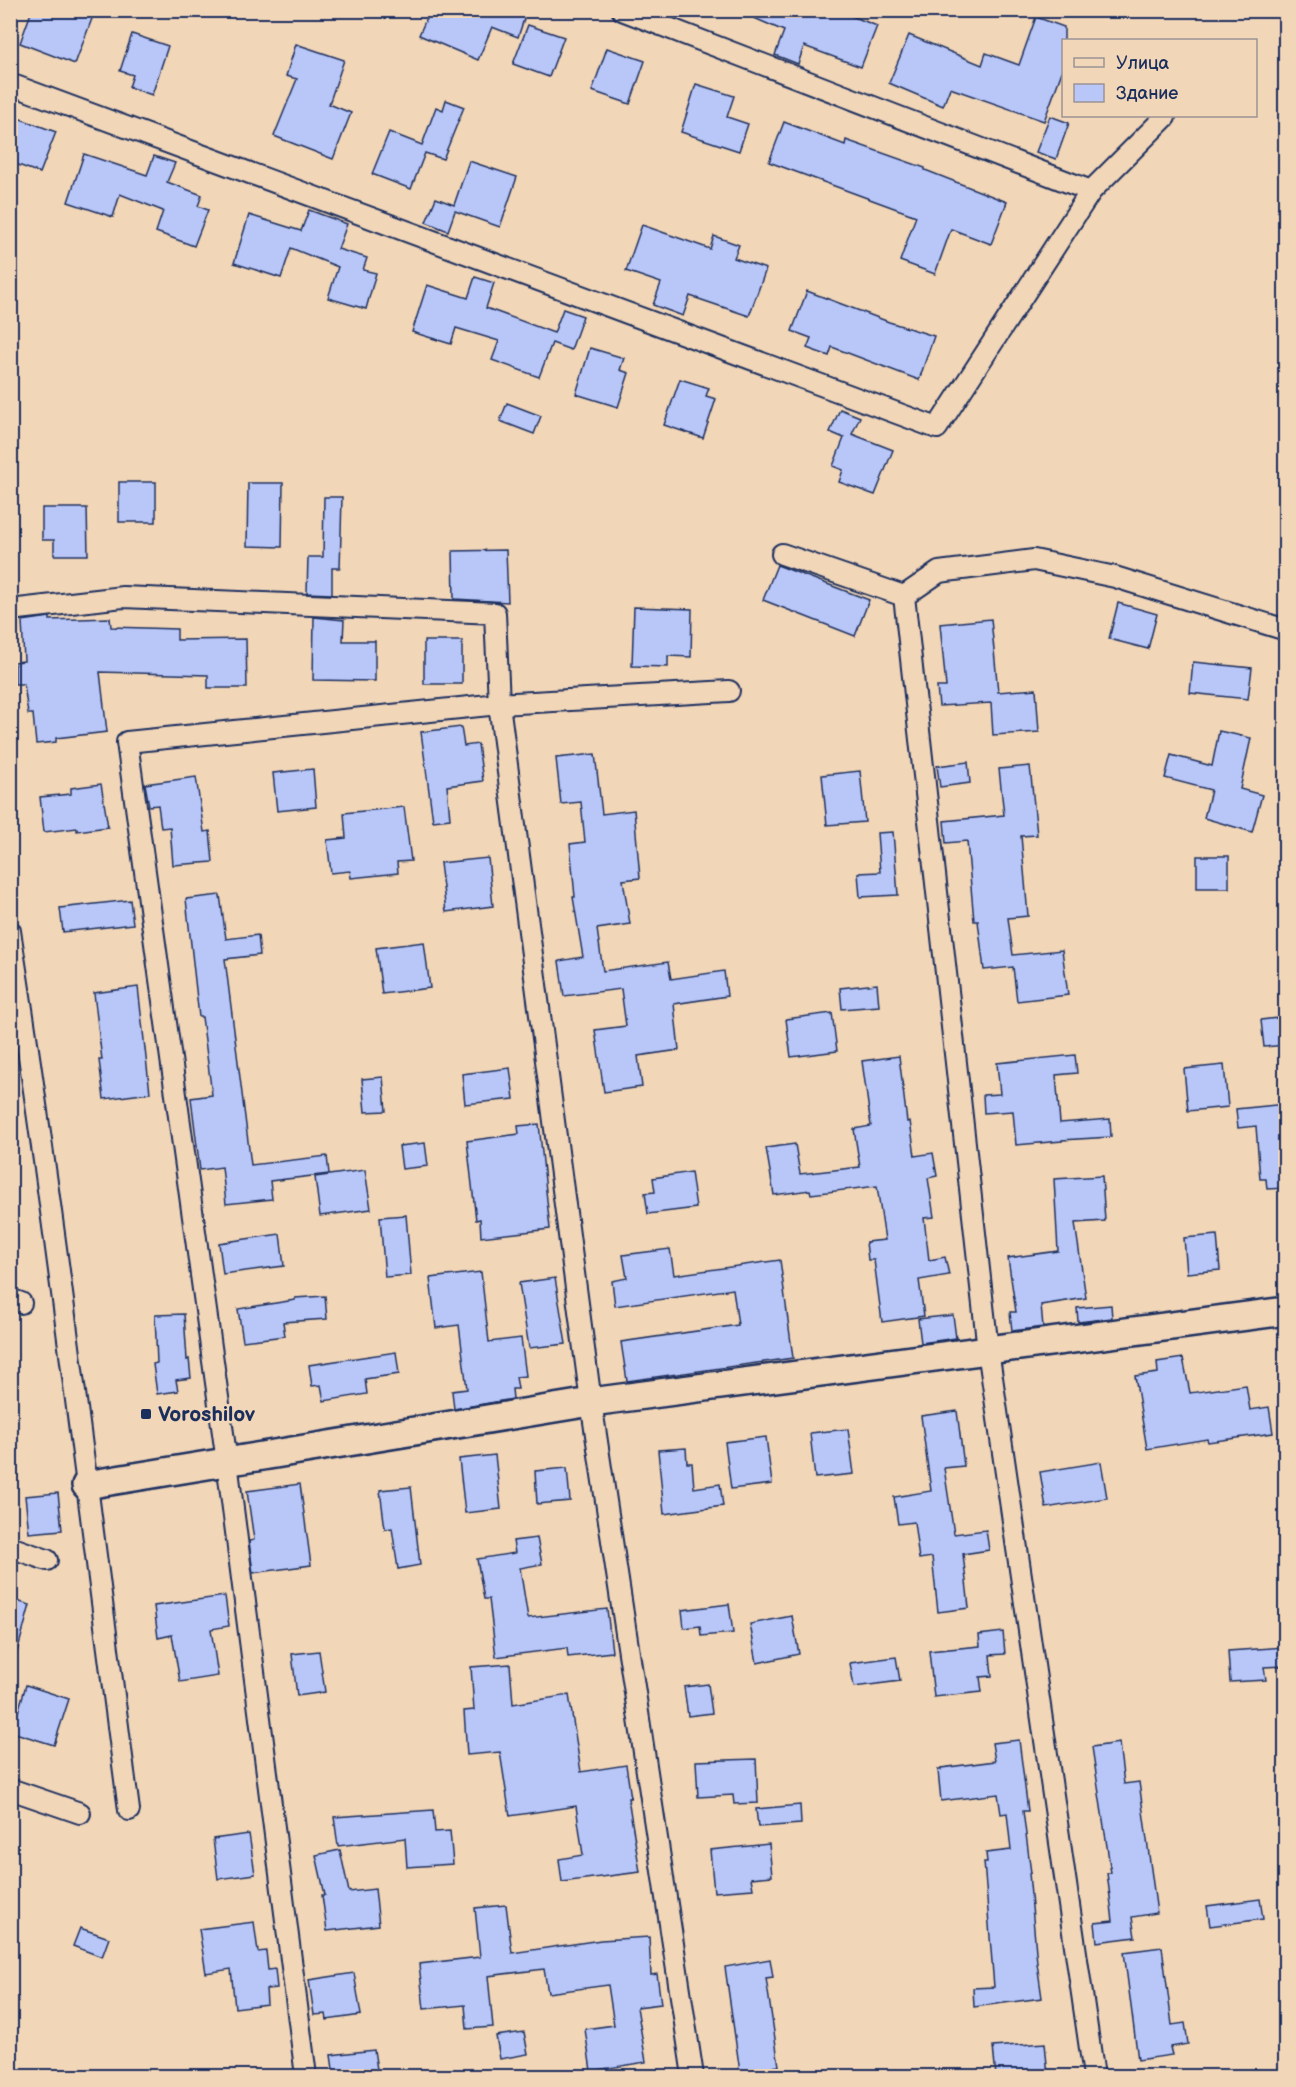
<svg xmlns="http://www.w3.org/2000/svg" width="1296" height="2087" viewBox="0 0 1296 2087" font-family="'Balsamiq Sans',sans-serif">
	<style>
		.building { fill: #b9c7f8; stroke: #1b2f5e; stroke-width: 1.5 }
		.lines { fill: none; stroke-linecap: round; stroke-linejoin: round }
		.street-casing { stroke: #1b2f5e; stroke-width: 24 }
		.secondary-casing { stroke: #1b2f5e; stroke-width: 32 }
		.street { stroke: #f2d6b8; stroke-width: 20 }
		.secondary { stroke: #f2d6b8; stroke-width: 27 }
		.poi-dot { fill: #1b2f5e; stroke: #f2d6b8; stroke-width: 2 }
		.labels { text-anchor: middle; stroke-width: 5; stroke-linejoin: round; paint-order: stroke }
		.poi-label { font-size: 21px; font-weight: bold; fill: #1b2f5e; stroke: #f2d6b8; text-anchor: start }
	</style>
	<rect width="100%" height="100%" fill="#f2d6b8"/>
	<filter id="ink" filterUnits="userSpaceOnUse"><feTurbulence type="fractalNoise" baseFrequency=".0167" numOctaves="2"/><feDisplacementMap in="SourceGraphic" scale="12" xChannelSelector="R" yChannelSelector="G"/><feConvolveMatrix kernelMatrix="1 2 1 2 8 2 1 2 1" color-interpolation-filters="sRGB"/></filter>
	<g filter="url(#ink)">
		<g class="building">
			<path d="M32,10H78L93,16L75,64L20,43Z"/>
			<path d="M430,10H527L518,37L492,27L478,60L419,35Z"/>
			<path d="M736,10H836L877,26L861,67L804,46L798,64L775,55L784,31Z"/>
			<path d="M1036,17L1064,27V66L1044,121L950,88L943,106L889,83L909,35L982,65L986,53L1019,65Z"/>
			<path d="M528,25L564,37L549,77L513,64Z"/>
			<path d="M132,34L168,46L152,95L129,87L133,75L120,71Z"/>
			<path d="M296,44L344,60L329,104L351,113L333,159L274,136L297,79L286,76Z"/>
			<path d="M607,48L645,61L630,104L592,91Z"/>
			<path d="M696,84L734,96L727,117L748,124L739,151L681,132Z"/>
			<path d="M446,100L464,107L443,159L425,153L411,189L372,174L389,132L422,145L436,107L443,110Z"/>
			<path d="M1050,116L1069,123L1056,159L1036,152Z"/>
			<path d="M18,118L56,132L40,173L10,162V137Z"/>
			<path d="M784,122L845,145L846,140L925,168V170L1007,202L991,244L951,229L935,274L900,261L916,216L769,162Z"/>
			<path d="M84,154L147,175L154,156L175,163L167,182L202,195L198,206L208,210L194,246L156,232L163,211L120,194L113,217L68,202Z"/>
			<path d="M469,161L517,177L500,227L455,211L448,231L426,222L436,198L454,205Z"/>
			<path d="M309,210L347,224L338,249L367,258L363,270L376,273L366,309L328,298L338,267L291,248L281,278L234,263L249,215L301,231Z"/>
			<path d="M642,225L710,249L714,236L739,245L734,258L766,269L749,316L690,296L683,316L653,305L661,283L626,271Z"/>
			<path d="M475,277L494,283L486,308L554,333L563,309L583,316L571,350L552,343L539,377L492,360L499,341L456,328L451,344L412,332L427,285L468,298Z"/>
			<path d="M807,291L889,322L934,336L919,380L832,347L829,356L807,348L811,338L792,331Z"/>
			<path d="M590,348L624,358L620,370L629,373L618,407L576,394Z"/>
			<path d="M680,379L709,388L706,396L716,399L703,438L664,425Z"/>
			<path d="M507,403L541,416L534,434L500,421Z"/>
			<path d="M840,409L860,417L852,434L893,450L875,495L839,482L843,470L833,466L844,438L830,432Z"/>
			<rect x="119" y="482" width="37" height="40"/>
			<path d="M248,483H283L282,547L247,546Z"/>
			<path d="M324,497H342L340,568H332V594L307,593L308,557H323Z"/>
			<path d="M42,508H87L88,555H54V540H42Z"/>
			<path d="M506,550L508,602L454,599L453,551Z"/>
			<path d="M777,565L869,600L855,636L763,600Z"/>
			<path d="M1118,603L1157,614L1148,649L1109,639Z"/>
			<path d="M634,607L692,609L691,657L668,656V667L632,666Z"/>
			<path d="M50,617V620L110,618L111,627L177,629V640L246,639L247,688H208V675L100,672L107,732L56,738V742L36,744L33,714H28L24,684H15V662L24,661L22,621Z"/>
			<path d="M314,617L344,620L343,641H375V681L313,680Z"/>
			<path d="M991,619L998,692L1036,689L1039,732L993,735L991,703L939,706L937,687H946L940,624Z"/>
			<rect x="424" y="641" width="38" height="43"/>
			<path d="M1193,662L1252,668L1248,699L1190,693Z"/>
			<path d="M461,727L464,746L478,744L483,781L447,786L450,819L433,821L421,732Z"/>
			<path d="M1219,731L1251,738L1240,789L1262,795L1252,832L1204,818L1211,790L1165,778L1171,755L1212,766Z"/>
			<path d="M595,754L602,814L634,810L640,878L623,880L630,924L597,929L603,971L668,962L671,979L724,971L727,996L674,1004L679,1050L638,1056L642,1087L604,1092L595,1030L626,1026L621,989L564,996L559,961L583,957L573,897H575L570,844L585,842L581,802L561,804L556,758Z"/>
			<path d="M968,762L970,783L940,787L937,766Z"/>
			<path d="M1030,766L1037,835L1021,836L1028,916L1008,918L1013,955L1062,950L1068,995L1017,1001L1013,967L984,970L978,921H974L967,841L946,843L944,821L1004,815L999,769Z"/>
			<path d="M313,769L316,807L277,811L273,773Z"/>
			<path d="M860,771L865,822L827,825L822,775Z"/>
			<path d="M196,777L204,832L210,831L213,862L173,865L170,827L161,828L158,805L149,806L145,784Z"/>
			<path d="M101,784L108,827L77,831V828L44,832L40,797L71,794V788Z"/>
			<path d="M404,807L411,861L397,862L398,873L351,878L350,871L331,873L327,840L346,838L344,813Z"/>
			<path d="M893,832L898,895L860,897L858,873L880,872L877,833Z"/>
			<rect x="1197" y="856" width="32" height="32"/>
			<path d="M488,858L493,906L446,912L440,863Z"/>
			<path d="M220,895L226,939L258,935L260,955L225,959L251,1165L327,1156L329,1174L270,1181L272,1199L226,1204L222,1167L200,1170L191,1098L212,1095L202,1017H199L186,899Z"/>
			<path d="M130,900L133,924L63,932L60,908Z"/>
			<path d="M424,942L430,988L382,994L376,948Z"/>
			<path d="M877,984L879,1006L842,1009L840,988Z"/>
			<path d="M138,987L150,1093L104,1099L99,1060H102L94,993Z"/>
			<path d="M832,1013L837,1051L791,1057L786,1019Z"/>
			<path d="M1286,1017V1045L1264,1047L1261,1020Z"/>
			<path d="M1075,1055L1077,1073L1056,1075L1060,1123L1110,1119L1111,1137L1062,1140V1141L1016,1145L1013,1111L984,1113L983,1095L1000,1094L997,1063Z"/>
			<path d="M899,1056L907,1122L910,1121L915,1156L933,1153L937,1176L928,1178L934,1217L924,1218L929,1260L945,1257L949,1275L919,1280L924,1316L882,1322L874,1260H868L866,1242L885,1240L877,1186L811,1194L810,1190L774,1195L766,1148L795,1144L800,1174L860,1167L854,1129L871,1126L862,1061Z"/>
			<path d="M1224,1065L1228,1107L1188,1111L1184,1069Z"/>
			<path d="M510,1068L514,1099L465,1104L462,1074Z"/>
			<path d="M383,1077L386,1111L365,1112L362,1079Z"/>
			<path d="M1286,1104V1188L1267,1189L1266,1179H1260L1256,1126L1238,1128L1236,1109Z"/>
			<path d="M539,1124L550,1229L481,1237L480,1219L476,1220L467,1141L519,1134L518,1126Z"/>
			<path d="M425,1143L428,1166L402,1169L399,1146Z"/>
			<path d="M365,1170L371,1209L320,1216L315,1177Z"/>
			<path d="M691,1172L696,1208L648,1214L645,1193L655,1192L653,1178Z"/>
			<path d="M1102,1176L1105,1221L1075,1223L1086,1298L1041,1305L1043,1327L1012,1331L1010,1312H1016L1008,1258L1058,1251L1054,1179Z"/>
			<path d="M406,1215L411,1275L385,1277L380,1217Z"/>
			<path d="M280,1234L284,1266L223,1274L219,1243Z"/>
			<path d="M1217,1235L1220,1270L1187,1273L1184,1238Z"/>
			<path d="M670,1249L674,1275L780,1260L793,1358L627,1381L621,1342L738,1325L733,1289L615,1306L612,1281L627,1278L623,1255Z"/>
			<path d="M481,1272L489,1342L521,1338L526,1376L516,1377L518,1389H512L513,1399L454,1409L452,1391L467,1389L459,1325L436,1328L430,1278Z"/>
			<path d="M555,1278L566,1344L529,1348L519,1283Z"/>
			<path d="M325,1296L327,1319L283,1322L285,1336L243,1341L238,1309L295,1300V1298Z"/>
			<path d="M1111,1305L1112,1318L1078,1322L1077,1308Z"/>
			<path d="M184,1314L187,1360L189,1359L191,1378L176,1380L178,1391L157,1394L153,1364L157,1363L155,1315Z"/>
			<path d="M953,1315L956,1338L921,1343L918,1319Z"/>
			<path d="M396,1352L399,1374L365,1379L367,1394L324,1401L321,1385L312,1386L309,1365Z"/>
			<path d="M1183,1358L1190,1393L1246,1385L1250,1410L1269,1407L1273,1433L1208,1442L1207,1439L1147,1449L1135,1376L1158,1373L1157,1362Z"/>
			<path d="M957,1411L964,1466L944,1468L954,1534L986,1530L989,1550L963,1554L969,1608L938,1612L932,1557L919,1559L914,1522L898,1524L894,1497L931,1491L921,1416Z"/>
			<path d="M848,1429L854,1474L815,1478L810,1433Z"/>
			<path d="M766,1437L772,1484L731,1489L725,1442Z"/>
			<path d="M686,1448L687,1463H692L694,1488L720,1484L723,1506L664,1514L658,1450Z"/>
			<path d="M495,1455L501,1509L465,1513L459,1459Z"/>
			<path d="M1101,1462L1107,1498L1046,1508L1040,1472Z"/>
			<path d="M567,1468L570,1501L537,1504L535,1471Z"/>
			<path d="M300,1484L311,1565L253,1573L249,1541L254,1540L247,1491Z"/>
			<path d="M411,1487L420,1565L398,1569L392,1528L385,1529L380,1490Z"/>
			<path d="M58,1493L62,1530L29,1533L25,1496Z"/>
			<path d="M537,1538L542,1564L520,1568L528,1618L607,1609L612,1652L568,1657L567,1648L496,1657L489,1599H484L477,1559L515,1553L513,1541Z"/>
			<path d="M225,1596L229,1626L211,1629L218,1676L180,1682L172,1635L158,1638L154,1606Z"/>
			<path d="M10,1599L30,1605L16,1656H10Z"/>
			<path d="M729,1604L733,1633L701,1636L700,1626L684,1628L682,1610Z"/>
			<path d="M792,1616L799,1654L757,1663L750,1624Z"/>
			<path d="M1003,1632L1005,1654L990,1655L992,1676L980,1677L982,1692L934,1697L929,1651L980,1646L979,1635Z"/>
			<path d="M1286,1647V1666L1264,1667L1266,1680L1230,1682L1228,1651Z"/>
			<path d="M319,1651L325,1692L297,1696L292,1654Z"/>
			<path d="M896,1657L900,1681L854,1687L850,1663Z"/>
			<path d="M510,1664L513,1704L569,1695L581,1772L626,1765L631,1798H628L640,1872L562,1882L559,1859L583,1855L576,1806L510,1816L500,1752L467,1755L464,1711L474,1710L471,1667Z"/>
			<path d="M708,1684L712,1713L688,1716L684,1687Z"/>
			<path d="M26,1685L69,1699L54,1745L12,1732Z"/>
			<path d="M1019,1740L1028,1811H1023L1031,1873H1029L1037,1963L1042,1998L974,2007L973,1988L994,1987L984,1862H987L986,1853L1011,1850L1007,1813L1001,1814L998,1794L941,1801L938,1770H941V1768L995,1761L992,1743Z"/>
			<path d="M1119,1743L1124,1784L1139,1782L1157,1913L1132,1917L1135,1937L1097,1942L1095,1923L1113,1921L1107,1873H1111L1092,1747Z"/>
			<path d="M756,1759L758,1803L734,1804L733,1795L698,1797L696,1761Z"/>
			<path d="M800,1805L801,1824L758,1827L756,1809Z"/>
			<path d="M433,1810L435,1832L450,1831L453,1864L407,1867L405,1838L338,1846L334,1817Z"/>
			<path d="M249,1834L255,1874L218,1879L213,1839Z"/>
			<path d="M769,1844L772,1876L751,1878L753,1889L714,1892L710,1850Z"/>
			<path d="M340,1850L349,1892L375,1889L379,1925L327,1931L322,1895H325L316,1855Z"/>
			<path d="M1260,1899L1263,1919L1210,1926L1207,1906Z"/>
			<path d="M506,1905L512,1953L601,1940L649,1937L651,1975L657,1974L661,2004L637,2007L646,2062L591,2071L585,2029L614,2025L608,1985L548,1993L544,1969L488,1976L493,2027L467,2029L465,2005L424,2009L419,1964L480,1957L475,1908Z"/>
			<path d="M254,1922L258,1952L266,1951L268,1970L275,1969L277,1988L266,1989L267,2004L235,2008L231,1969L206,1973L199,1929Z"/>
			<path d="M80,1928L109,1938L102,1957L73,1946Z"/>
			<path d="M1162,1947L1172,2025L1185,2023L1188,2044L1170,2047L1172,2055L1138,2060L1124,1952Z"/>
			<path d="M770,1959L773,1977L766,1978L779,2066L740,2072L725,1967Z"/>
			<path d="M354,1973L361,2015L327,2020L326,2014L314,2015L309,1980Z"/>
			<path d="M524,2032L528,2054L500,2059L496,2036Z"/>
			<path d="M1045,2043L1048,2076H996L993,2047Z"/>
			<path d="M374,2050L378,2076H334L331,2055Z"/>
		</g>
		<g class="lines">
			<g class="street-casing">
				<g id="street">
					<path d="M622,10L1091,191"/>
					<path d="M10,84L937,428L1091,191L1165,117"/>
					<path d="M782,554L904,596"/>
					<path d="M10,610L123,597L495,613L499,704L591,1402L693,2076"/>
					<path d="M10,931C56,1223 90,1517 129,1810"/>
					<path d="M10,1299L21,1303"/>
					<path d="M10,1547L47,1560"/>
					<path d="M10,1789L80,1813"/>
					<path d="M306,2076L227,1462L127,742L499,704L729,691"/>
					<path d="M1094,2076L988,1350L904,596L939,572L1034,560L1115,577L1286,630"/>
				</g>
			</g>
			<g class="secondary-casing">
				<path id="secondary" d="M86,1485L591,1402L1286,1311"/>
			</g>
			<use href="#street" class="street"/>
			<use href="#secondary" class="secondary"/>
		</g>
	</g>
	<rect class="poi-dot" x="140" y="1408" width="12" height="12" rx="3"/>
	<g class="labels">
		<g class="poi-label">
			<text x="158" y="1421">Voroshilov</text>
		</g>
	</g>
	<rect width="1296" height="2087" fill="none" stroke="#f2d6b8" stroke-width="36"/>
	<rect x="18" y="18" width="1260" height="2051" fill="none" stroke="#1b2f5e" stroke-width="2" filter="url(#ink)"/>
	<rect x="1062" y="39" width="195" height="78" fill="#f2d6b8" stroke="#9c9394" stroke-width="1.5"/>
	<rect x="1074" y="58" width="30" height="9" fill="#f2d6b8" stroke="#9c9394" stroke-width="1.5"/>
	<text x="1116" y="69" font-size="18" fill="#1b2f5e">Улица</text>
	<rect x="1074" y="84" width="30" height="18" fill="#b9c7f8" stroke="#9c9394" stroke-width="1.5"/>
	<text x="1116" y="99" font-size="18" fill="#1b2f5e">Здание</text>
</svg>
